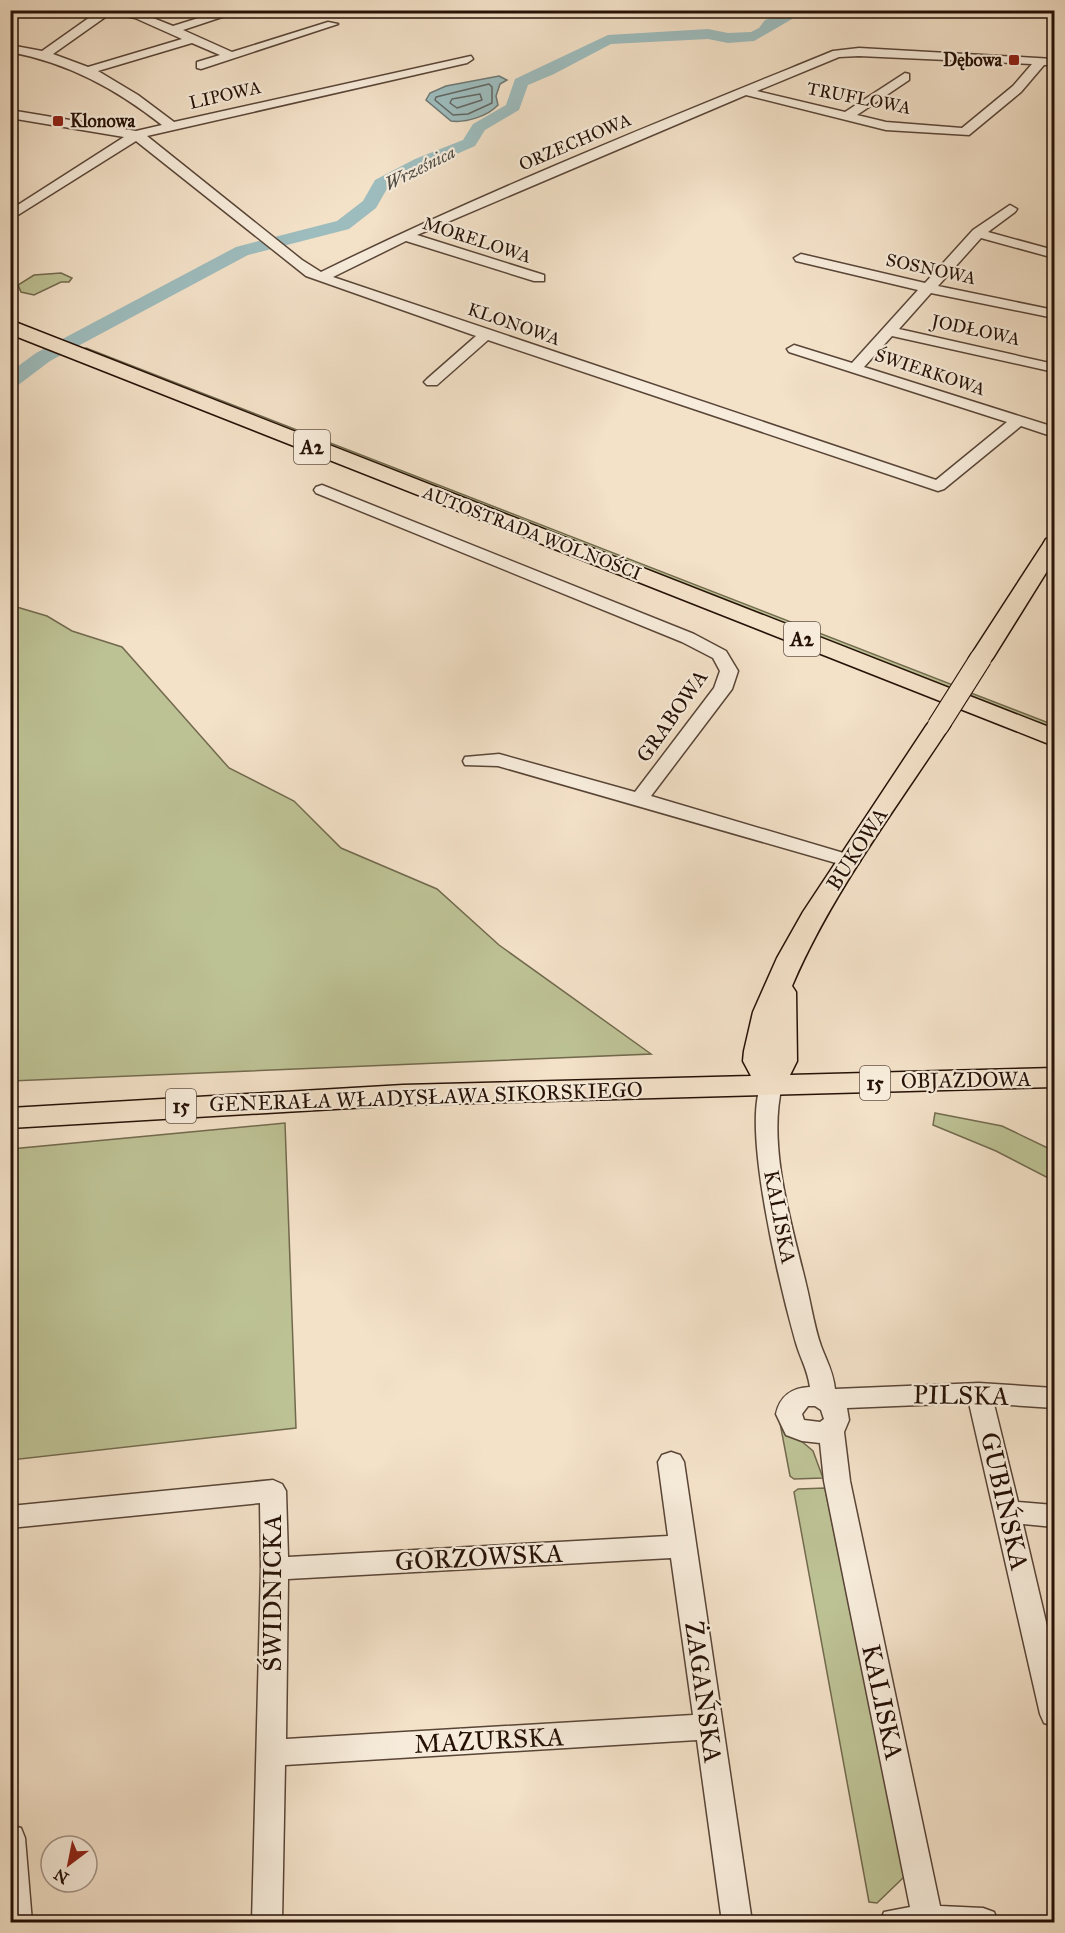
<svg xmlns="http://www.w3.org/2000/svg" width="1065" height="1933" viewBox="0 0 1065 1933" font-family="'IM FELL Great Primer',serif">
	<style>
		.green { fill: #bdc295; stroke: #726a4e; stroke-width: 1.5 }
		.water { fill: #9dbcbd; stroke: #6d7874; stroke-width: 1.5 }
		.lines { fill: none; stroke-linecap: round; stroke-linejoin: round }
		.shore { stroke: #626662; stroke-width: 1.5 }
		.river { fill: #9dbcbd; fill-rule: evenodd }
		.minor-casing { stroke: #594537; stroke-width: 3 }
		.major-casing { stroke: #261107; stroke-width: 3 }
		.highway-casing { stroke: #261107; stroke-width: 3 }
		.minor { fill: #f7ecdb; fill-rule: evenodd }
		.major { fill: #f3e1c8; fill-rule: evenodd }
		.highway { fill: #f3e1c8; fill-rule: evenodd }
		.major-bridge-casing { stroke: #261107; stroke-width: 23; stroke-linecap: butt }
		.major-bridge { stroke: #f3e1c8; stroke-width: 21 }
		.poi-dot { fill: #8f2418; stroke: #f7ecdb; stroke-width: 2 }
		.labels { text-anchor: middle; stroke-width: 4.5; stroke-linejoin: round; paint-order: stroke }
		.far-poi-label { font-size: 18px; font-weight: bold; fill: #261107; stroke: #f7ecdb; text-anchor: end }
		.far-street-label { font-size: 18px; fill: #261107; stroke: #f7ecdb }
		.far-water-label { font-size: 18px; font-style: italic; fill: #504d47; stroke: #f7ecdb }
		.shield { fill: #f7ecdb; stroke: #655347; stroke-width: 1.5 }
		.shield-label { font-size: 20px; font-weight: bold; fill: #261107 }
		.street-label { font-size: 21px; fill: #261107; stroke: #f7ecdb }
		.near-street-label { font-size: 26px; fill: #261107; stroke: #f7ecdb }
	</style>
	<rect width="100%" height="100%" fill="#f3e1c8"/>
	<filter id="stains"><feTurbulence type="fractalNoise" baseFrequency=".00333" numOctaves="4"/><feColorMatrix values="0 0 0 0 .2 0 0 0 0 .09 0 0 0 0 .02 0 0 0 .5 -.17"/></filter>
	<radialGradient id="worn" r=".72"><stop offset=".6" stop-color="#630" stop-opacity="0"/><stop offset="1" stop-color="#630" stop-opacity=".3"/></radialGradient>
	<g class="green">
		<path d="M61,273L72,278L69,282H61L34,295L21,292L18,285L34,275Z"/>
		<path d="M86,348L953,685L948,691L81,350Z"/>
		<path d="M10,605L47,616L72,631L122,647L229,768L294,801L341,848L437,889L499,945L651,1054L11,1081Z"/>
		<path d="M971,693L1054,725V732L968,698Z"/>
		<path d="M935,1113L1002,1126L1054,1151V1181L996,1151L933,1125Z"/>
		<path d="M285,1123L296,1428L11,1460V1149Z"/>
		<path d="M780,1423L813,1451L823,1478L794,1479L790,1476Z"/>
		<path d="M825,1488L904,1877L877,1903L869,1902L794,1492L798,1489Z"/>
	</g>
	<path class="water" d="M499,76L507,80L500,84L496,96L498,105C488,116 466,123 451,121L426,100L430,93L446,86Z"/>
	<g class="lines">
		<g class="shore">
			<path d="M489,84L492,87V103L468,114L453,115L435,100L436,97Z"/>
			<path d="M480,94L482,100L457,108L450,103L452,99Z"/>
		</g>
		<path class="river" d="M784,10H798L799,15L754,41L728,43L708,39L611,44L554,74L528,85L519,110L485,130L475,146L427,167L388,187L376,208L349,229L248,255L50,361L17,386L10,388V372L36,353L236,247L337,221L363,201L375,180L415,159L463,140L473,124L506,105L515,79L608,35L708,29L728,33L751,32L759,28L765,20L784,13Z"/>
		<g class="minor-casing">
			<g id="minor">
				<path d="M100,10L138,12L173,26L224,10H243L183,30L232,52L328,22L338,24L201,69L197,68V62L220,55L192,43L98,71L138,95L174,122L471,56L473,59L467,63L147,136L302,260L321,272C488,190 661,121 833,51L859,48L1054,59V65H1044L1021,92L969,135L886,130L746,95L417,235L544,275V281H534L406,241L333,277L936,480L1007,422L789,352L787,349L794,345L852,363L918,290L796,261L794,258L801,254L925,283L973,230L1010,205L1017,209L1015,212L988,232L1054,250V258L981,238L938,286L1054,310V318L931,293L899,329L1054,364V372L892,336L864,367L1054,427V437L1021,426L944,489L938,491L488,340L437,385H427L424,382L427,379L476,336L306,276L136,141L10,220V210L124,137L10,118V110L136,131L162,125C116,89 69,63 10,52V45L42,51ZM111,13L135,18L182,39L88,67L53,54ZM859,56L1032,64L1013,86L962,128L886,122L857,115L909,80V74L905,73L845,112L757,91L839,57Z"/>
				<path d="M379,10H394L395,11L389,14Z"/>
				<path d="M322,485L694,634L726,651L738,671L732,689L651,796L857,857L860,861L857,865H843L498,766L465,765L463,761L465,757L499,754L635,792L714,688L720,671L713,658L682,642L316,493L314,490L316,487Z"/>
				<path d="M771,1078L779,1081L782,1086C767,1146 792,1225 806,1284C811,1304 814,1326 821,1346C827,1362 833,1371 835,1389L979,1383L1054,1388V1408L994,1404L1018,1502L1054,1505V1527L1023,1524L1054,1656V1726L1044,1723L1040,1714L969,1403L847,1408L849,1420L844,1432L850,1481L940,1906L983,1908L994,1912L998,1922H880L884,1912L910,1907L824,1481L820,1443L802,1441L786,1435L776,1414C780,1396 791,1388 810,1387C807,1368 801,1360 796,1343C782,1294 739,1121 763,1081ZM808,1406H815L821,1410L824,1419L820,1422L804,1420L802,1414Z"/>
				<path d="M671,1452L680,1455L684,1462L752,1922H722L697,1740L285,1765L282,1922H252L261,1569L260,1503L10,1528V1506L273,1480L282,1484L286,1491L288,1557L668,1536L658,1462L662,1455ZM671,1558L693,1715L286,1739L288,1579Z"/>
				<path d="M10,1825L21,1828L25,1838L32,1922H10Z"/>
			</g>
		</g>
		<g class="major-casing">
			<g id="major">
				<path d="M1054,538V560L993,658L989,663H973L969,658L1043,544L1046,539Z"/>
				<path d="M938,719L946,721L950,726C896,808 830,896 792,986L796,992L797,1061L790,1075L1054,1068V1087L403,1105L10,1128V1108L403,1085L751,1076L743,1061L744,1051L753,1012L777,958L803,912L926,726L930,721Z"/>
			</g>
		</g>
		<g class="highway-casing">
			<path id="highway" d="M10,320L1054,729V746L10,334Z"/>
		</g>
		<use href="#minor" class="minor"/>
		<use href="#major" class="major"/>
		<use href="#highway" class="highway"/>
		<g class="major-bridge-casing">
			<path id="major-bridge" d="M938,726L981,658"/>
		</g>
		<use href="#major-bridge" class="major-bridge"/>
	</g>
	<g class="poi-dot">
		<rect x="1008" y="54" width="12" height="12" rx="3"/>
		<rect x="52" y="115" width="12" height="12" rx="3"/>
	</g>
	<g class="labels">
		<g class="far-poi-label">
			<text x="1002" y="66">Dębowa</text>
			<text x="70" y="127" text-anchor="start">Klonowa</text>
		</g>
		<g class="far-street-label">
			<text transform="translate(225 95) rotate(-13)" y="6">LIPOWA</text>
			<text transform="translate(859 98) rotate(11)" y="6">TRUFLOWA</text>
			<text transform="translate(575 142) rotate(-23)" y="6">ORZECHOWA</text>
			<text transform="translate(477 240) rotate(18)" y="6">MORELOWA</text>
			<text transform="translate(931 269) rotate(12)" y="6">SOSNOWA</text>
			<text transform="translate(514 324) rotate(19)" y="6">KLONOWA</text>
			<text transform="translate(976 330) rotate(12)" y="6">JODŁOWA</text>
			<text transform="translate(930 372) rotate(18)" y="6">ŚWIERKOWA</text>
			<text transform="translate(532 533) rotate(21)" y="6">AUTOSTRADA WOLNOŚCI</text>
		</g>
		<g class="far-water-label">
			<text transform="translate(420 168) rotate(-27)" y="6">Wrześnica</text>
		</g>
		<g class="shield">
			<rect x="294" y="430" width="36" height="34" rx="4.5"/>
			<rect x="784" y="622" width="36" height="34" rx="4.5"/>
			<rect x="860" y="1066" width="30" height="34" rx="4.5"/>
			<rect x="166" y="1089" width="30" height="34" rx="4.5"/>
		</g>
		<g class="shield-label">
			<text x="312" y="454">A2</text>
			<text x="802" y="646">A2</text>
			<text x="875" y="1090">15</text>
			<text x="181" y="1113">15</text>
		</g>
		<g class="street-label">
			<text transform="translate(672 716) rotate(-55)" y="7">GRABOWA</text>
			<text transform="translate(857 849) rotate(-57)" y="7">BUKOWA</text>
			<text transform="translate(966 1080) rotate(-1)" y="7">OBJAZDOWA</text>
			<text transform="translate(426 1097) rotate(-2)" y="7">GENERAŁA WŁADYSŁAWA SIKORSKIEGO</text>
			<text transform="translate(780 1217) rotate(79)" y="7">KALISKA</text>
		</g>
		<g class="near-street-label">
			<text transform="translate(961 1395) rotate(1)" y="9">PILSKA</text>
			<text transform="translate(1005 1501) rotate(77)" y="9">GUBIŃSKA</text>
			<text transform="translate(479 1557) rotate(-3)" y="9">GORZOWSKA</text>
			<text transform="translate(272 1593) rotate(-90)" y="9">ŚWIDNICKA</text>
			<text transform="translate(704 1692) rotate(82)" y="9">ŻAGAŃSKA</text>
			<text transform="translate(883 1702) rotate(78)" y="9">KALISKA</text>
			<text transform="translate(489 1740) rotate(-3)" y="9">MAZURSKA</text>
		</g>
	</g>
	<rect width="1065" height="1933" fill="none" stroke="#f3e1c8" stroke-width="36"/>
	<rect x="12" y="12" width="1041" height="1909" fill="none" stroke="#261107" stroke-width="3"/>
	<rect x="18" y="18" width="1029" height="1897" fill="none" stroke="#261107" stroke-width="1.5"/>
	<g transform="translate(69 1864) rotate(212)"><circle r="28" fill="#f7ecdb" stroke="#a39486" stroke-width="1.5"/>
	<path d="M0-4.5L10 22L0 15L-10 22Z" fill="#8f2418"/>
	<text y="-9" font-size="16" font-weight="bold" text-anchor="middle" fill="#261107">N</text>
	</g>
	<rect width="100%" height="100%" filter="url(#stains)"/>
	<rect width="100%" height="100%" fill="url(#worn)"/>
</svg>
